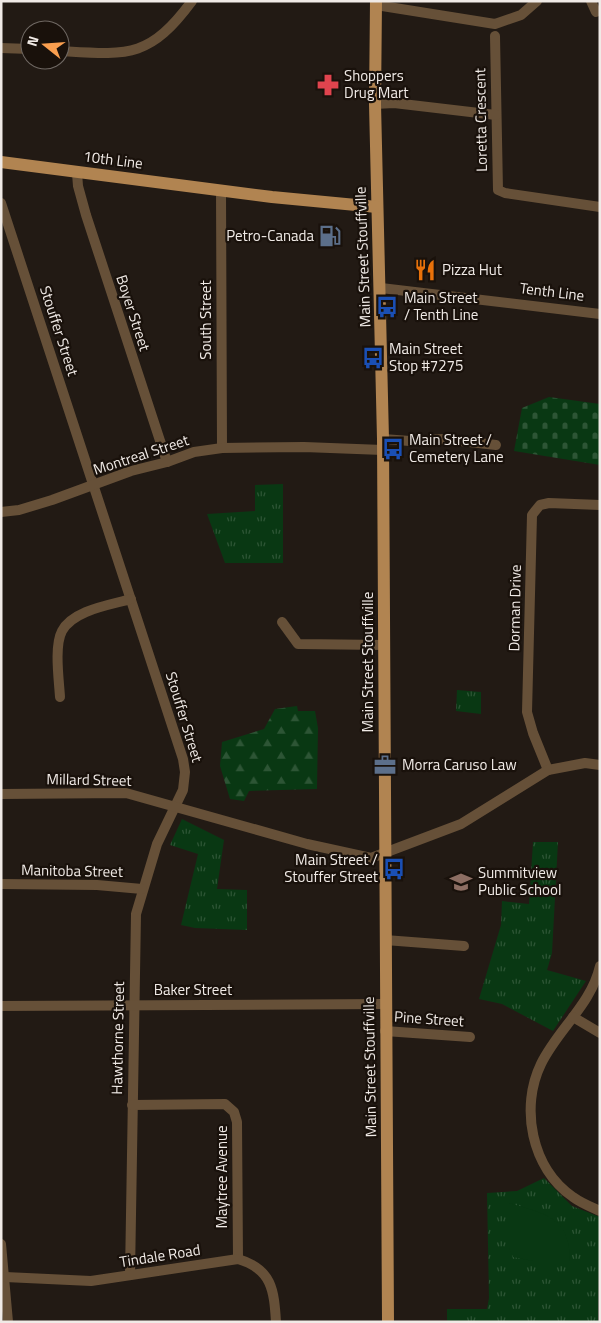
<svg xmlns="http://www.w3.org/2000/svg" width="601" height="1323" viewBox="0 0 601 1323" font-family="'Titillium Web',sans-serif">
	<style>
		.grass { fill: url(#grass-tufts) }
		.forest { fill: url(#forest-firs) }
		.cemetery { fill: url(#cemetery-stones) }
		.garden { fill: #093813 }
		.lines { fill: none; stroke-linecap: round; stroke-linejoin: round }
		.minor { stroke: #665038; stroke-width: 10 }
		.major { stroke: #b18451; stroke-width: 12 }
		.labels { text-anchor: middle; stroke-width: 4.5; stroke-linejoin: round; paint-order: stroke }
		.poi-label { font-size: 15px; fill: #f0eae6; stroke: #19110b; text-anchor: start }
		.street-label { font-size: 15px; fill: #f0eae6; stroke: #19110b }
	</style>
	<defs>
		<pattern id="grass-tufts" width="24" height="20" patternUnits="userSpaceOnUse" patternTransform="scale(1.25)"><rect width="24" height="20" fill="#093813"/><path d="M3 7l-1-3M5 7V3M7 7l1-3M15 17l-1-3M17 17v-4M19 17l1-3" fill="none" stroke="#2d5535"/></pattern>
		<pattern id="forest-firs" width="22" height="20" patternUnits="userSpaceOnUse" patternTransform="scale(1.25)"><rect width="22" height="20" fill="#093813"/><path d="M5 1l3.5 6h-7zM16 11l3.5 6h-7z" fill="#2d5535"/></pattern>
		<pattern id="cemetery-stones" width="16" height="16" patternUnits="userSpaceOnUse" patternTransform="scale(1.25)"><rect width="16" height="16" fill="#093813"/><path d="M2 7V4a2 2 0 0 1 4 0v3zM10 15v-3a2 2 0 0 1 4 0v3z" fill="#2d5535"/></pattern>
	</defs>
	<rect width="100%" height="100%" fill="#221a14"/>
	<g class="grass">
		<path d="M283,484V563H225L207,514L255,511V485Z"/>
		<path d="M457,690L481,692V714L456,711Z"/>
		<path d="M182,819L224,840L217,889L247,890V930L195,928L181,925L198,854L170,845Z"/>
		<path d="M533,842H558L552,953L547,970L586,981L553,1031L502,1004L479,999L501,925L502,901L529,904Z"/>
		<path d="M544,1178L572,1206L600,1217L598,1322H447V1309H487L489,1298L487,1193L517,1191Z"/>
	</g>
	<path class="forest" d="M297,706L298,711H315L318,728L317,789L249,791L244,801L230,799L220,766L222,742L264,729L275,709Z"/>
	<path class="cemetery" d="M549,397L600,404V465L514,451L522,408Z"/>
	<path class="garden" d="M509,1203C546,1214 570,1217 570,1261H533L513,1257L509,1248Z"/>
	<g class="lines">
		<g class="minor">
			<path d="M591,1L596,12"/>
			<path d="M376,5L495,24L521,15L537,1"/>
			<path d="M495,36L498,190L505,193L600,207"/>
			<path d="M1,48L30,49"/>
			<path d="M60,51C128,55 149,59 192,1"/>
			<path d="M375,104L394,103L496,115"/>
			<path d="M77,173L78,186L86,215L167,462"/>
			<path d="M221,190L222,448"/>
			<path d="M1,203L183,759L185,772L183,790L157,844L136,914L130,1275"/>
			<path d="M381,288L600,314"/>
			<path d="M383,439L410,441L443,439L496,445"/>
			<path d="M1,512L19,510L52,500L131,471L167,462L194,452L222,448L304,447L383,450"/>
			<path d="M282,622L298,644L384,645"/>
			<path d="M60,697C59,680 54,646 62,631C73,610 110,605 131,599"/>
			<path d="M548,770L533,733L527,712L532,515L540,505L549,503L600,505"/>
			<path d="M1,794L126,793L307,844L371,858L461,824L548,770L585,763L600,765"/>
			<path d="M1,884L97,885L142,889"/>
			<path d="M385,940L464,946"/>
			<path d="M600,966C591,1005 558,1029 541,1064C520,1107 531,1168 573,1197C581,1203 591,1207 600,1211"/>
			<path d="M1,1006L385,1004"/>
			<path d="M573,1017L600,1033"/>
			<path d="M385,1031L470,1037"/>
			<path d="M132,1105L225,1104L234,1112L237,1122L238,1259"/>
			<path d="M1,1244L8,1322"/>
			<path d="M5,1277L91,1281L238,1259C272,1269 274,1290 276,1322"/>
		</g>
		<g class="major">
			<path d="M376,1L375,104L383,439L388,1322"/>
			<path d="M1,162L272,197L377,207"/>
		</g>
	</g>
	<defs>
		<g id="pharmacy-bare" transform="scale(1.725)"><path d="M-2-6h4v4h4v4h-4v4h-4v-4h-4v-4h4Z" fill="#e0444e" stroke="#19110b" stroke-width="2.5" paint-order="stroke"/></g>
		<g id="fuel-bare" transform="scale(1.725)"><path d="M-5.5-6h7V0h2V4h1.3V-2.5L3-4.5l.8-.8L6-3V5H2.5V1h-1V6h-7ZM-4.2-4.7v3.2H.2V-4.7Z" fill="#5c6f8a" stroke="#19110b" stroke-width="2.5" paint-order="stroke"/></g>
		<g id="restaurant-bare" transform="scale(1.725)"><path d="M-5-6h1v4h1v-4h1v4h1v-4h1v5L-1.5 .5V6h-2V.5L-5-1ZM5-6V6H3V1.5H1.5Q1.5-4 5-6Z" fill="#e8710a" stroke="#19110b" stroke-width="2.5" paint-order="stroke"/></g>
		<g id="bus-bare" transform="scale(1.725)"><path d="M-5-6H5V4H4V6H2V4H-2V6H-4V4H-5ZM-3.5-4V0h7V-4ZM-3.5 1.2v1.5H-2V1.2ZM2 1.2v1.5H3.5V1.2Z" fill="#1a4fb4" stroke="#19110b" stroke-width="2.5" paint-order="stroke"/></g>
		<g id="office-bare" transform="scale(1.725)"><path d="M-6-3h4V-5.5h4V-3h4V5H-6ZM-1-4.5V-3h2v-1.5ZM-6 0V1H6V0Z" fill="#5c6f8a" stroke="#19110b" stroke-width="2.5" paint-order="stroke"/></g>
		<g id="school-bare" transform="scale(1.725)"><path d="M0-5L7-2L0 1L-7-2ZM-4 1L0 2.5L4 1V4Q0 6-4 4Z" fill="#8d6e63" stroke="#19110b" stroke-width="2.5" paint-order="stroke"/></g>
	</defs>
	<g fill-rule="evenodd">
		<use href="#pharmacy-bare" x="328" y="85"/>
		<use href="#fuel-bare" x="330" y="236"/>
		<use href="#restaurant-bare" x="425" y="270"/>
		<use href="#bus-bare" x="387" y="307"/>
		<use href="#bus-bare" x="373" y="358"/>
		<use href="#bus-bare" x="393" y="449"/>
		<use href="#office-bare" x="385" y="765"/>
		<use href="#bus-bare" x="394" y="869"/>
		<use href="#school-bare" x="461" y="882"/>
	</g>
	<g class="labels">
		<g class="poi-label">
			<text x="344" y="81">Shoppers<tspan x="344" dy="17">Drug Mart</tspan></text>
			<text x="314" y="241" text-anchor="end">Petro-Canada</text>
			<text x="442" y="275">Pizza Hut</text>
			<text x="404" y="303">Main Street<tspan x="404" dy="17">/ Tenth Line</tspan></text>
			<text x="389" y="354">Main Street<tspan x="389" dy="17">Stop #7275</tspan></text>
			<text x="409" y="445">Main Street /<tspan x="409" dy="17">Cemetery Lane</tspan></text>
			<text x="402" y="770">Morra Caruso Law</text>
			<text x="378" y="865" text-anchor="end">Main Street /<tspan x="378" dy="17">Stouffer Street</tspan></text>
			<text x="478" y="878">Summitview<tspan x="478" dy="17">Public School</tspan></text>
		</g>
		<g class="street-label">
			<text transform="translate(481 120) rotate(-91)" y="5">Loretta Crescent</text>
			<text transform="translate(113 160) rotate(7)" y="5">10th Line</text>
			<text transform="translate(363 257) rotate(-92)" y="5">Main Street Stouffville</text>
			<text transform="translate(552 292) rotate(7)" y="5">Tenth Line</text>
			<text transform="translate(133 313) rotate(72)" y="5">Boyer Street</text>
			<text transform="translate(206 320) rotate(-90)" y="5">South Street</text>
			<text transform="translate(59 331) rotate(72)" y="5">Stouffer Street</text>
			<text transform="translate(141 455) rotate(-18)" y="5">Montreal Street</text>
			<text transform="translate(515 608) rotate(-89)" y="5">Dorman Drive</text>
			<text transform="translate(368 662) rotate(-90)" y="5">Main Street Stouffville</text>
			<text transform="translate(184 717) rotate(73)" y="5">Stouffer Street</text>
			<text transform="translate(89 780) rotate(1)" y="5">Millard Street</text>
			<text transform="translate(72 871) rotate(1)" y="5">Manitoba Street</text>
			<text x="193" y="995">Baker Street</text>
			<text transform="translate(429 1019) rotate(4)" y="5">Pine Street</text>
			<text transform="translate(118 1038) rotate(-89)" y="5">Hawthorne Street</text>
			<text transform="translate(370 1067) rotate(-91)" y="5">Main Street Stouffville</text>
			<text transform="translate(222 1177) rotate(-90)" y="5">Maytree Avenue</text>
			<text transform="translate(160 1256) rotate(-9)" y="5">Tindale Road</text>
		</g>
	</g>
	<rect width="601" height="1323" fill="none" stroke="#f0eae6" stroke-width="5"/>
	<g transform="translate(45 45) rotate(287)"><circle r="24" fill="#19110b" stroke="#6f6863"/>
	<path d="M0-4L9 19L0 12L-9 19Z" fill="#fa9f4f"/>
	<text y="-8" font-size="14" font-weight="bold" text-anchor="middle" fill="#f0eae6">N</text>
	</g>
</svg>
